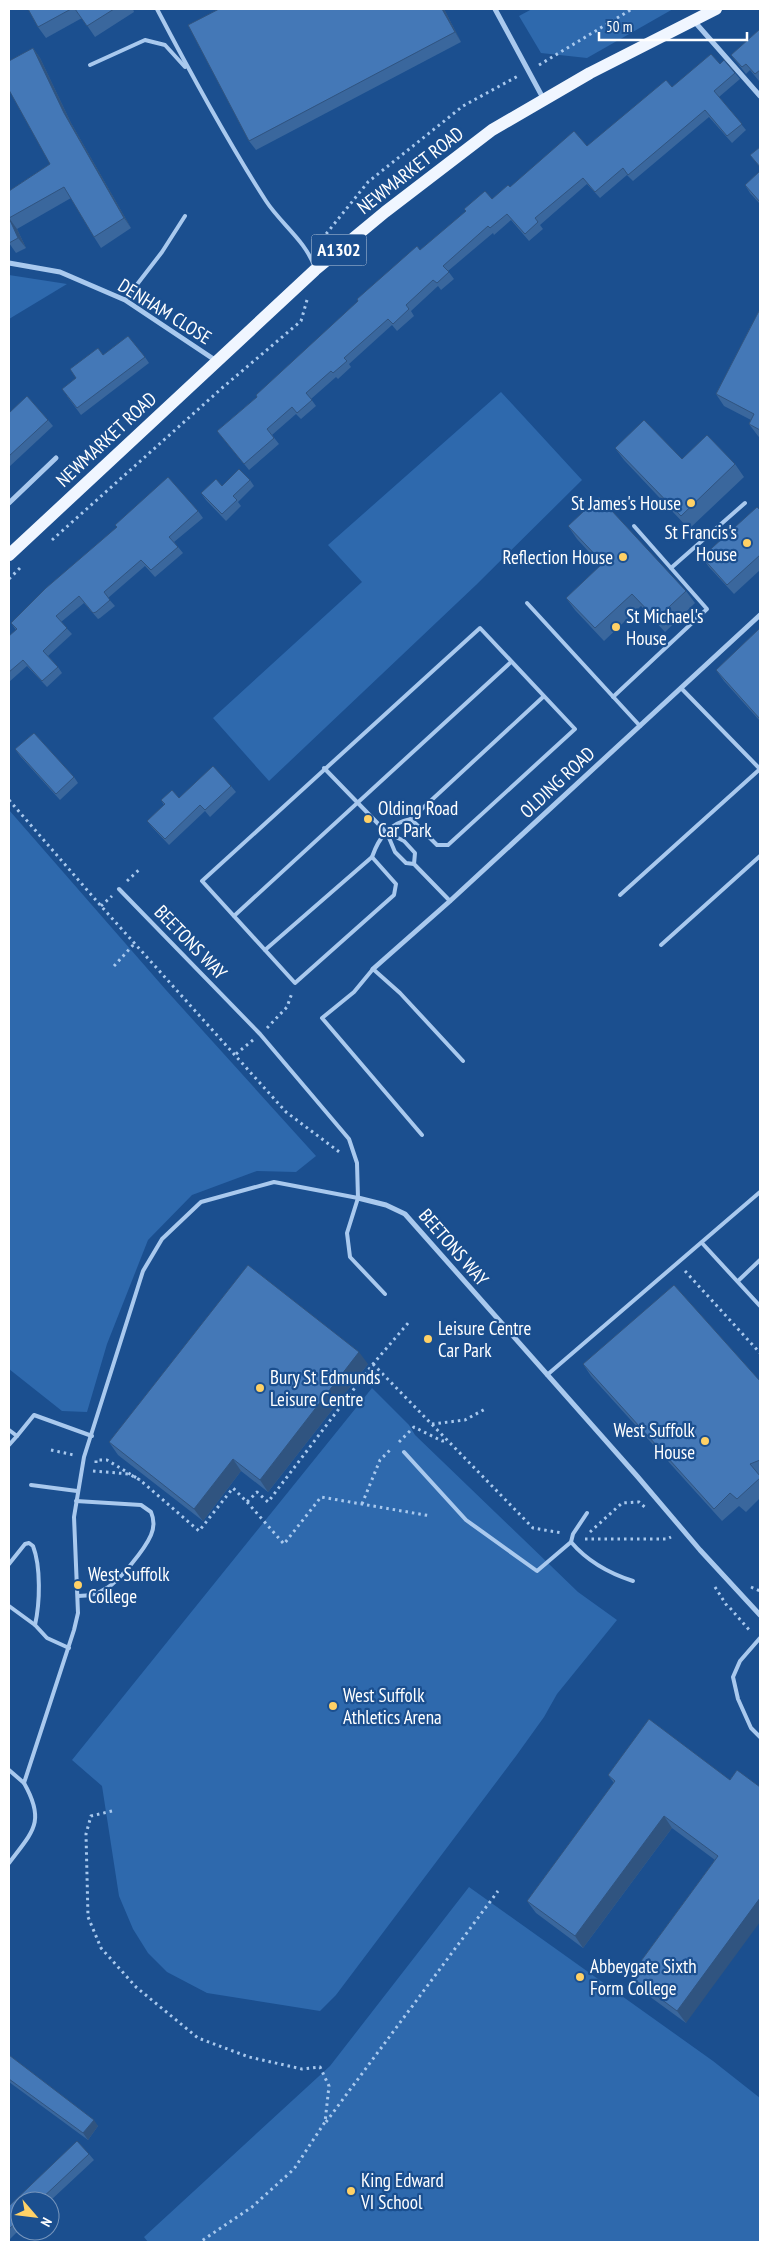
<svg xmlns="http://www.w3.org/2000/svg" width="769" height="2251" viewBox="0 0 769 2251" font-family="'PT Sans Narrow',sans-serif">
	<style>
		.green { fill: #2e69ad }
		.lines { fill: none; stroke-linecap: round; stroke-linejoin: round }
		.path { stroke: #a9c9ee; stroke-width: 3; stroke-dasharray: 2.5 4; stroke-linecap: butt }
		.lane { stroke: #a9c9ee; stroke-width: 4 }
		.street { stroke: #a9c9ee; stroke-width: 5 }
		.primary { stroke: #f0f6ff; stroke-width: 12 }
		.wall { fill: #3a679d }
		.shaded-wall { fill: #305480 }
		.building { fill: #4478b7; stroke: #305480 }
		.poi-dot { fill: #ffd166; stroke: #1b4f8f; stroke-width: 2 }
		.labels { text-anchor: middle; stroke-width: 4.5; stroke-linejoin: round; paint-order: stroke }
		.shield { fill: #1b4f8f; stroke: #bbcadd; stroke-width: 1 }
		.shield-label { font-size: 18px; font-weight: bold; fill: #fff }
		.street-label { font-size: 19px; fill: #fff; stroke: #1b4f8f }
		.poi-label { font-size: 19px; fill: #fff; stroke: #1b4f8f; text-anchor: start }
	</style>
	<rect width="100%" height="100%" fill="#1b4f8f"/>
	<g class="green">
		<path d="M532,9H673L587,58L541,53L519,16Z"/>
		<path d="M9,275L67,284L9,319Z"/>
		<path d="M501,392L582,480L476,585L269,781L213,718L362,582L328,545Z"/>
		<path d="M9,810L166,990L316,1156L296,1172L257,1171L192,1195L148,1240L107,1344L87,1412L62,1411L9,1369Z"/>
		<path d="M372,1388L409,1425L415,1435L578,1592L617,1620L557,1694L544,1717L516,1756L336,1995L320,2011L207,1993L167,1972L148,1953L133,1929L119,1896L102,1786L72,1760Z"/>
		<path d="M469,1887L713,2061L760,2098V2242H148L144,2237L330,2066Z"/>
	</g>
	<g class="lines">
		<g class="path">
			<path d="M539,65L632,9"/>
			<path d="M318,244L368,182L463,106L518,76"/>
			<path d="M52,540L222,388L301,321L307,300"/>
			<path d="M9,579L21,567"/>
			<path d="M9,800L101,906L286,1112L342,1154"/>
			<path d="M127,881L141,868"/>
			<path d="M101,906L112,896"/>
			<path d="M114,966L135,943"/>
			<path d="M267,1028L287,1007L292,993"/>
			<path d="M236,1054L253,1040"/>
			<path d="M685,1271L760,1353"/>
			<path d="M373,1364L533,1528L562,1533"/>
			<path d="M432,1424L465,1420L487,1408"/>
			<path d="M399,1442L414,1427L442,1441L448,1440"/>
			<path d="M51,1450L74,1455"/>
			<path d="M96,1463V1460H107L140,1480"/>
			<path d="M93,1471L129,1474L140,1480L199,1531L233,1488L247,1502L257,1492L268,1502L373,1364L409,1322"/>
			<path d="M247,1502L284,1544L321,1497L431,1516"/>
			<path d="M362,1504L380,1460L392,1448"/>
			<path d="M590,1532L622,1503L639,1502L647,1509"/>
			<path d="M585,1539H667L671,1537"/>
			<path d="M715,1587L729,1609"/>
			<path d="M751,1587L760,1591"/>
			<path d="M730,1608L751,1632"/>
			<path d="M112,1811L91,1816L86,1834L88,1917L101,1948L136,1987L198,2038L249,2057L302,2069L320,2067L329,2086L325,2122L294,2169L252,2207L200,2242"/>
			<path d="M326,2122L498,1891"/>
		</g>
		<g class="lane">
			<path d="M157,9C191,74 226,139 266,201C281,224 306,241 315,268"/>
			<path d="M90,65L145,40L165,45L185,67"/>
			<path d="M125,300L162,252L185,216"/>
			<path d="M671,568L745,503"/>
			<path d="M527,603L640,726"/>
			<path d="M681,688L760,769"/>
			<path d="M613,697L707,609L634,526"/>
			<path d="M324,768L387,833L395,852L406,863L414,864L450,901"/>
			<path d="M388,833L404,841L415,853L414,864"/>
			<path d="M372,857L396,884L394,895L295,983L202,881L480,628L575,729L448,845H437L411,819"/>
			<path d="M119,889L260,1034L349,1139L357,1163L358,1198L347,1233L350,1257L385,1294"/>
			<path d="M620,895L760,769"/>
			<path d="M234,916L511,662"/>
			<path d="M661,945L760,856"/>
			<path d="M265,950L372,857C379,837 390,823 411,819L543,697"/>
			<path d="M422,1135L322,1018L354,992L373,969L400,993L463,1061"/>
			<path d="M702,1243L760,1306"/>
			<path d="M738,1281L760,1260"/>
			<path d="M547,1375L760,1192"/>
			<path d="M9,1430L17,1436L34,1415L92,1436"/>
			<path d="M9,1445L17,1436"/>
			<path d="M404,1452L466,1520L537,1571L571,1542L573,1534L587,1513"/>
			<path d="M31,1485L77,1491"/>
			<path d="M76,1501L141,1505L151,1512C154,1519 154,1528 151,1535C145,1549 120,1580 107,1588C98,1594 88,1596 78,1596"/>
			<path d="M571,1542C588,1562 608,1573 633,1581"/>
			<path d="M9,1564L25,1544L29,1543L33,1546C41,1567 40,1603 35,1625L47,1638L69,1648"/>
			<path d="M9,1606L35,1625"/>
			<path d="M760,1638L740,1661L733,1677L738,1699L751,1728L760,1737"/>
			<path d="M9,1770L24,1783L74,1630L78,1613L74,1517L84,1457L143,1271L162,1239L201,1202L274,1182L358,1198"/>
			<path d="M9,1863C33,1831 46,1822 24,1783"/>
		</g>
		<g class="street">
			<path d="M495,9L543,98"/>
			<path d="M694,21L760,96"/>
			<path d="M9,263L60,272L125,300L215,360"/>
			<path d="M9,503L56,458"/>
			<path d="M373,969L450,901L760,615"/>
			<path d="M358,1198L386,1205L405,1214L637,1476L700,1550L760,1615"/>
		</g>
		<path class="primary" d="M9,555L315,270L385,212L492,130L590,73L716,9"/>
	</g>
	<g class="wall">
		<path d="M28,9H133L134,12L95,37L82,18L46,38L38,27Z"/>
		<path d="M444,9L461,42L256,150L249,141Z"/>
		<path d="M760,29V80L759,81L750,70L746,74L731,55Z"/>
		<path d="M33,48L40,58L71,123L131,228L101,248L94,237L71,198L17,229L26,248L16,253L9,243V191L50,164Z"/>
		<path d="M720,64L735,73L740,79L719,97L746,130L732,143L709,117L633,181L627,175L600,198L587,184L540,225L543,229L529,241L511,220L494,235L493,233L448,271L454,279L441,290L438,286L411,311L414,316L397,331L392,325L349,364L351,367L338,379L336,377L311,399L316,406L301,419L296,414L272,435L279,444L249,470L222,437L217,431L257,397L420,250L492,199L510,187L587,146L672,87Z"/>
		<path d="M760,171V204L750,193L745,185Z"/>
		<path d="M760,309V438L758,436L749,424L751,420L724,406L716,394Z"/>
		<path d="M103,355L145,357L149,363L81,415L67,396L76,378Z"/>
		<path d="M9,413L48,420L53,426L9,467Z"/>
		<path d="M615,448L682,459L735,464L744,477L689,529L624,460Z"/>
		<path d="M250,480L254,486L238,502L241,506L226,521L206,500L201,493L222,486Z"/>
		<path d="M760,510V570L734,594L709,567L702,557Z"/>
		<path d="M198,511L203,518L174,542L183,553L155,577L145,566L108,598L115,606L100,618L98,619L84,603L61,622L72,634L48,656L58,667L62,673L47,687L27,666L9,682V636L16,630L11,623Z"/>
		<path d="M568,526L686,591L695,603L665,632L641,606L604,641L575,610L566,598L601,565L577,539Z"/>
		<path d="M760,628V721L724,681L716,670Z"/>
		<path d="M15,749L74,777L78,783L60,800L20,756Z"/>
		<path d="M231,786L236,792L210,817L205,811L169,845L152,827L147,821L164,805L161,800L179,798Z"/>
		<path d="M368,1364L268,1492L241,1471L203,1521L118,1455L109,1442Z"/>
		<path d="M583,1364L760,1381V1498L746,1512L739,1506L722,1521L591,1376Z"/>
		<path d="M737,1770L686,2023L638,1988L630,1976L715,1860L672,1828L583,1948L536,1913L527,1901L614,1783L608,1775L730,1780Z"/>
		<path d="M9,2055L98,2126L88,2140L9,2082Z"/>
		<path d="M89,2154L94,2160L50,2201H20V2229L9,2240V2206Z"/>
	</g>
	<g class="shaded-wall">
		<path d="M442,9H444L461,42L455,32Z"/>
		<path d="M33,48L40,58L71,123L131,228L124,218L64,113Z"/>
		<path d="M9,218L17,229L26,248L18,238Z"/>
		<path d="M359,1352L368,1364L268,1492L260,1480Z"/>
		<path d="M233,1459L241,1471L203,1521L194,1509Z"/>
		<path d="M664,1816L672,1828L583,1948L575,1936Z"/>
		<path d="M760,1898V1922L686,2023L677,2011Z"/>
		<path d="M94,2120L98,2126L88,2140L83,2133Z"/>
	</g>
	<g class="building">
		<path d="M28,9H71L38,27Z"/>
		<path d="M75,9H114L87,26Z"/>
		<path d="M219,9H442L455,32L249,141L188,25Z"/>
		<path d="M760,29V70L755,74L746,64L742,67L731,55Z"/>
		<path d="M33,48L64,113L124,218L94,237L64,187L9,218L18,238L9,243V191L50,164L9,90V61Z"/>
		<path d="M711,54L720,64L724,60L735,73L714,91L742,124L727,136L705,110L628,175L623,168L595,192L583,178L535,218L538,222L525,234L507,214L490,228L488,226L443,266L449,272L437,283L433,280L406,305L409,309L393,324L388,319L344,358L347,361L333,373L331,371L306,393L312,400L297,413L292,407L267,429L274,438L244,464L217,431L257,397L256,395L358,301L357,299L417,246L420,250L466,211L464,209L485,191L492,199L508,185L510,187L574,131L587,146L666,80L672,87Z"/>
		<path d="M760,147V167L750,155Z"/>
		<path d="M760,171V202L745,185Z"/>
		<path d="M760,309V430L749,424L754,414L716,394Z"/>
		<path d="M128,336L145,357L77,408L62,389L76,378L70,369L98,348L103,355Z"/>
		<path d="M27,396L48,420L9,456V413Z"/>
		<path d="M644,420L682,459L707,435L735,464L681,516L615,448Z"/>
		<path d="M239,469L250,480L233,496L237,500L222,514L201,493L216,479L222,486Z"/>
		<path d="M168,477L198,511L169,537L178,547L151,570L141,560L104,592L110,600L96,612L93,613L79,596L56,616L67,628L43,651L58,667L42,681L23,660L9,672V636L17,629L11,623L46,588L117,527L115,525Z"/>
		<path d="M599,497L686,591L656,619L632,594L595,628L566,598L603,563L568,526Z"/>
		<path d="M757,507L760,510V555L727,585L702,557Z"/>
		<path d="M760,628V719L716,670Z"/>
		<path d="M34,733L74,777L56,794L15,749Z"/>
		<path d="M213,766L231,786L205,810L200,805L165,839L147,821L165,804L161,800L172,790L179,798Z"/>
		<path d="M248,1265L359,1352L260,1480L233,1459L194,1509L109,1442Z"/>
		<path d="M674,1285L760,1381V1460L750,1464L760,1476V1478L737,1499L730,1493L714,1509L583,1364Z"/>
		<path d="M649,1719L730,1780L737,1770L760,1787V1898L677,2011L630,1976L718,1856L664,1816L575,1936L527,1901L615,1781L608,1775Z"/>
		<path d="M9,2055L94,2120L83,2133L9,2079Z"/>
		<path d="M77,2141L89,2154L39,2201H20V2219L9,2229V2206Z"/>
	</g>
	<g class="poi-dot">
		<circle cx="691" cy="503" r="5"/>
		<circle cx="747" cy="543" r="5"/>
		<circle cx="623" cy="557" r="5"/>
		<circle cx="616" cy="627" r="5"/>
		<circle cx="368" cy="819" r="5"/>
		<circle cx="428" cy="1339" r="5"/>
		<circle cx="260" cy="1388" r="5"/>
		<circle cx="705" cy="1441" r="5"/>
		<circle cx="78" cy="1585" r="5"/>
		<circle cx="333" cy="1706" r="5"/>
		<circle cx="580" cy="1977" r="5"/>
		<circle cx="351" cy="2191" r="5"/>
	</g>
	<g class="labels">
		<rect class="shield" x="311.5" y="234.5" width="55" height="31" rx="4"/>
		<g class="shield-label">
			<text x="339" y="256">A1302</text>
		</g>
		<g class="street-label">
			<text transform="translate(410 170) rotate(-38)" y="7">NEWMARKET ROAD</text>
			<text transform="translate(165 311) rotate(32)" y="7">DENHAM CLOSE</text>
			<text transform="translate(106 439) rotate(-43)" y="7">NEWMARKET ROAD</text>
			<text transform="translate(557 782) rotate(-43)" y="7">OLDING ROAD</text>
			<text transform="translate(191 942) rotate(46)" y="7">BEETONS WAY</text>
			<text transform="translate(454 1247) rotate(49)" y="7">BEETONS WAY</text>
		</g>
		<g class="poi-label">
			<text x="681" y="510" text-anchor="end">St James's House</text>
			<text x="737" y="539" text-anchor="end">St Francis's<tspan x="737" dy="22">House</tspan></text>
			<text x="613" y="564" text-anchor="end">Reflection House</text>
			<text x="626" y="623">St Michael's<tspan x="626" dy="22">House</tspan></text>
			<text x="378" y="815">Olding Road<tspan x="378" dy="22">Car Park</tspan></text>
			<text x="438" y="1335">Leisure Centre<tspan x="438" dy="22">Car Park</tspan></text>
			<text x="270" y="1384">Bury St Edmunds<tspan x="270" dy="22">Leisure Centre</tspan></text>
			<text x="695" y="1437" text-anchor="end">West Suffolk<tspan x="695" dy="22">House</tspan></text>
			<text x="88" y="1581">West Suffolk<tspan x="88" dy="22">College</tspan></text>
			<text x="343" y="1702">West Suffolk<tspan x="343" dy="22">Athletics Arena</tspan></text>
			<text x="590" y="1973">Abbeygate Sixth<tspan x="590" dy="22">Form College</tspan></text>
			<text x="361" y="2187">King Edward<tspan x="361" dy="22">VI School</tspan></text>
		</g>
	</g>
	<rect width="769" height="2251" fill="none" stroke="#ffffff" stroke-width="20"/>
	<g transform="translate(35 2216) rotate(118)"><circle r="24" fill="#1b4f8f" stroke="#7695bc"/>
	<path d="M0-4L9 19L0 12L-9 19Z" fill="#ffd166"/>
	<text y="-8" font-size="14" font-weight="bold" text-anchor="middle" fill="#ffffff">N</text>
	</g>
	<path d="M599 32v8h148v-8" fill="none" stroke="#ffffff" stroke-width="2.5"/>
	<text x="606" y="32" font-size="15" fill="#ffffff" stroke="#1b4f8f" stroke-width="4" paint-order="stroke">50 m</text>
</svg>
